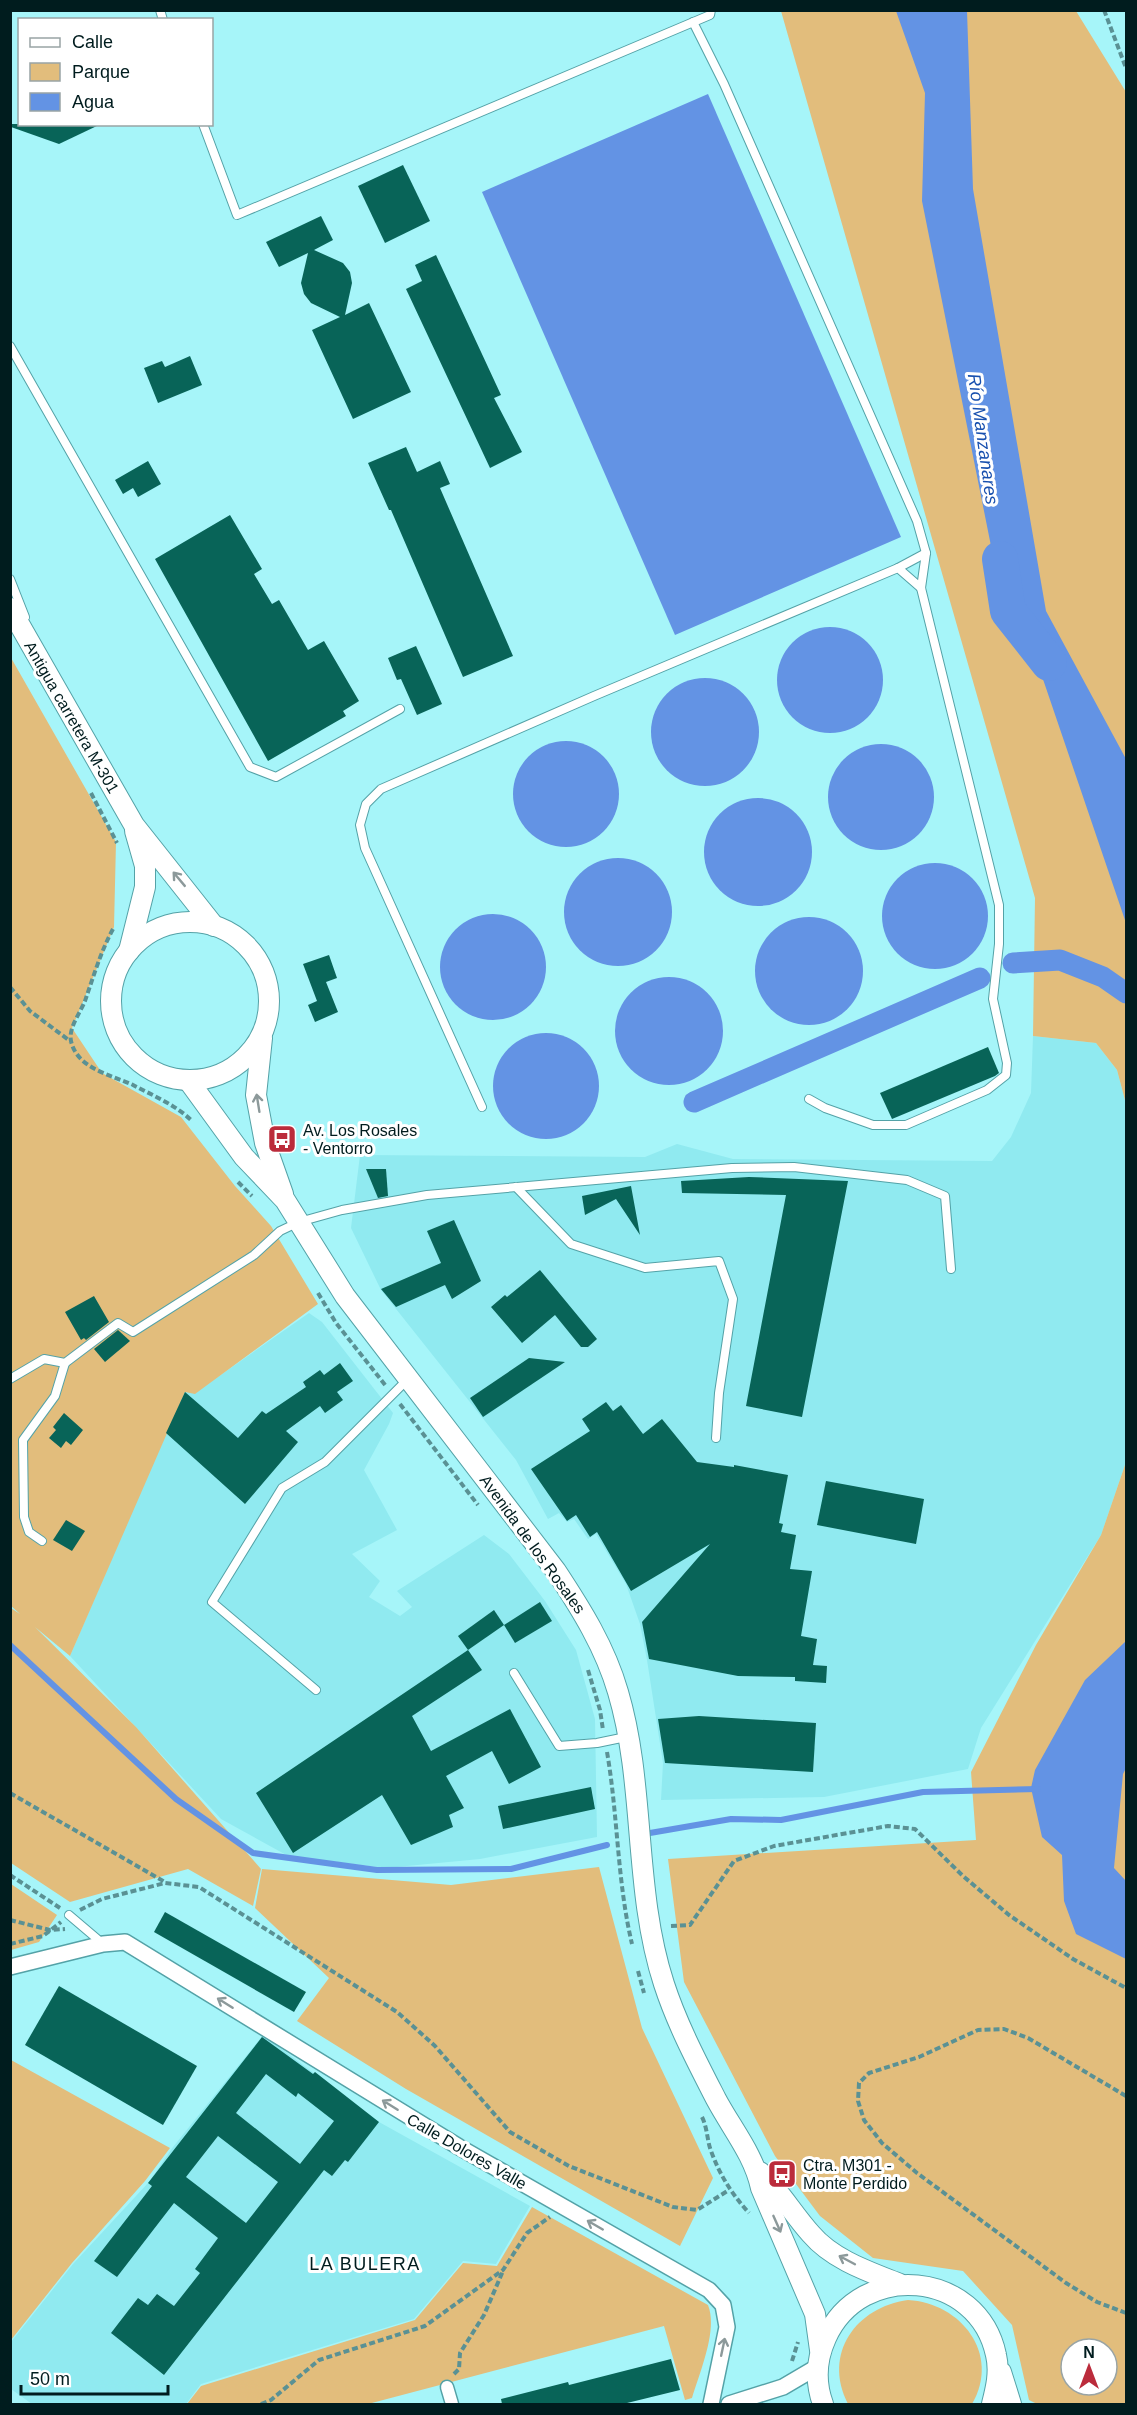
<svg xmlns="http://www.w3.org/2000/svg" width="1137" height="2415" viewBox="0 0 1137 2415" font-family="Arial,sans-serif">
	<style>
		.built { fill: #90eaf0 }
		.green { fill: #e2bd7c; fill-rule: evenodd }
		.water { fill: #6393e4 }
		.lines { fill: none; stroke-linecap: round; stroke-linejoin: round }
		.stream { stroke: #6393e4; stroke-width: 6 }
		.canal { stroke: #6393e4; stroke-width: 21 }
		.river { stroke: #6393e4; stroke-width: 36 }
		.building { fill: #086458; fill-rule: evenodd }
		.service-casing { stroke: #54a2a7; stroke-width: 10 }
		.pedestrian-casing { stroke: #54a2a7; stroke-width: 15 }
		.minor-casing { stroke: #54a2a7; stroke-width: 18 }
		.tertiary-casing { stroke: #54a2a7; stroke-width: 22 }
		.path { stroke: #5a9194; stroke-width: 4; stroke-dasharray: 6 3; stroke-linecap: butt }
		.service { stroke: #fff; stroke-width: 8 }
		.pedestrian { stroke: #fff; stroke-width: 12 }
		.minor { stroke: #fff; stroke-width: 15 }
		.tertiary { stroke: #fff; stroke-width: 20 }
		.oneway { stroke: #8c999a }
		.labels { text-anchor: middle; stroke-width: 6; stroke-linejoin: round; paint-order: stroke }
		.street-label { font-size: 16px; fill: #001c1e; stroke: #fff }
		.poi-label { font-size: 16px; fill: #001c1e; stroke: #fff; text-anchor: start }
		.water-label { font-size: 18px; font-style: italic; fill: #174fae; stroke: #fff }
		.neighbourhood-label { font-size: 18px; letter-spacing: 1.5px; fill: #001c1e; stroke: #fff }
	</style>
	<rect width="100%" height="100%" fill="#a6f5f9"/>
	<g class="built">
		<path d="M1033,1036L1096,1043L1117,1070L1126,1104V1462L1101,1535L981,1728L968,1769L824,1797L661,1800L663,1763L647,1660L640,1624L626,1584L596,1534L588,1539L574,1519L567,1522L559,1513L548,1519L516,1460L381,1290L351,1228L360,1155L645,1157L677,1144L733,1159L992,1161L1011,1137L1031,1093Z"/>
		<path d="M309,1313L322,1322L393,1413L389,1424L364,1470L397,1530L352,1554L380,1581L369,1597L400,1616L412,1607L397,1591L484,1535L509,1554L545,1601L576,1650L595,1719L597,1837L480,1859L386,1868L288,1856L221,1819L70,1656L184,1390L195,1393Z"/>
		<path d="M263,2035L379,2122L530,2206L496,2264L463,2261L414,2319L201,2384L186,2404H32L11,2389V2342L73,2264L148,2183L173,2147Z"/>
	</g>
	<g class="green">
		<path d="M781,11H1076L1126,92V1104L1117,1070L1096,1043L1033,1036L1035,898Z"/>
		<path d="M10,656L116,842L114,927L72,1028L102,1073L181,1117L235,1186L271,1226L318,1304L195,1394L185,1392L70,1656L35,1627L136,1727L261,1869L253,1906L188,1869L70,1902L11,1863V1608L20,1614L10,1605Z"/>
		<path d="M1126,1462V2404H1037L1029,2400L1012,2325L963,2271L873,2258L820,2216L775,2156L684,1982L668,1859L976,1840L971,1772L1036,1645L1101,1535ZM1071,2349H1107V2385H1071Z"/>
		<path d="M599,1867L642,2028L713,2178L680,2246L406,2089L297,2021L329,1978L255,1908L262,1869L451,1885Z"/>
		<path d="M11,1884L57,1915L39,1942L11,1950Z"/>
		<path d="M11,2060L170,2148L145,2181L72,2263L11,2340Z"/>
		<path d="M532,2207L708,2305C718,2330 700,2371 692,2398L685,2400L664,2326L368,2404H187L201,2386L415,2320L463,2263L497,2266Z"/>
		<path d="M908,2300C961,2303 1001,2354 972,2404H848C822,2354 856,2307 908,2300Z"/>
	</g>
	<g class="water">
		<path d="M896,11H967L973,189L1046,611L1126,759V923L1031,644L1001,596L922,201L925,93Z"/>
		<path d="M708,94L901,537L675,635L482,192Z"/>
		<circle cx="830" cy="680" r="53"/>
		<circle cx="705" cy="732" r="54"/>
		<circle cx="566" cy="794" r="53"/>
		<circle cx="881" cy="797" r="53"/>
		<circle cx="758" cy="852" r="54"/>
		<circle cx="618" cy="912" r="54"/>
		<circle cx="935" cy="916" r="53"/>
		<circle cx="493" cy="967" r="53"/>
		<circle cx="809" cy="971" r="54"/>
		<circle cx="669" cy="1031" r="54"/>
		<circle cx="546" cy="1086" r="53"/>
		<path d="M1126,1641V1768L1123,1774L1114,1868L1126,1881V1959L1076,1934L1064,1901L1062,1855L1042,1837L1031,1788L1035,1770L1085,1680Z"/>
	</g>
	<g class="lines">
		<g class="stream">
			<path d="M10,1645L176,1799L253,1853L377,1870L511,1869L607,1845"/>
			<path d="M650,1833L731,1819L781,1820L923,1792L1038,1789"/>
		</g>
		<g class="canal">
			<path d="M1013,963L1060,960L1103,977L1126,993"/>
			<path d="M694,1102L980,978"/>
		</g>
		<path class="river" d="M1000,559L1008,611L1049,663"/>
	</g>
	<g class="building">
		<path d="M12,124H101L59,144L11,127Z"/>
		<path d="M403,165L430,221L385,243L358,186Z"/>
		<path d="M321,216L333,240L314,250L343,263L350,272L352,283L345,315L369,303L411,392L353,419L312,330L340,317L311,303L304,294L301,283L308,253L279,267L266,242Z"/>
		<path d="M436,255L501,395L494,398L522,452L490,468L406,289L422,281L415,265Z"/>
		<path d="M190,356L202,385L158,403L144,368L162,361L165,367Z"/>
		<path d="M406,447L417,472L440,461L450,484L440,488L513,656L463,677L391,510H389L368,463Z"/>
		<path d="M148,461L161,484L138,497L133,488L123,494L115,480Z"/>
		<path d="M230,515L262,569L254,574L272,604L279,600L308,650L324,641L359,701L343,711L346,716L268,761L155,559Z"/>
		<path d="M416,646L442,704L417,715L401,679L397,680L388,658Z"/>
		<path d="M329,955L337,978L326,982L338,1012L315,1022L308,1005L317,1001L303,964Z"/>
		<path d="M988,1047L999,1073L995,1076L892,1119L880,1093Z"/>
		<path d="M366,1169H386L388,1196L378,1198Z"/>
		<path d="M749,1177L848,1181L802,1417L746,1406L786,1195L682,1193L681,1181Z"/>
		<path d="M631,1186L640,1235L616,1199L585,1215L582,1196Z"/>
		<path d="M454,1220L481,1281L452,1299L445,1285L396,1307L381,1289L441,1263L427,1231Z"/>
		<path d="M540,1270L597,1339L588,1347H581L555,1315L522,1343L491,1307L505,1295L507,1297Z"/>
		<path d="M94,1296L109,1322L86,1340L84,1338L81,1340L65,1312Z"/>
		<path d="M118,1330L130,1341L105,1362L94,1349Z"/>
		<path d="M529,1358L565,1362L483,1417L470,1398Z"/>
		<path d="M340,1363L353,1381L337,1392L343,1400L325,1413L320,1406L286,1431L298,1442L245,1504L166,1433L185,1392L238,1438L262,1411L266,1414L306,1387L303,1382L320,1370L324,1375Z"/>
		<path d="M606,1402L613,1411L621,1405L643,1434L662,1419L697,1462L734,1467V1465L788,1475L779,1523L783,1524L781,1532L796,1535L790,1569L812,1571L801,1636L817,1639L813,1665L827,1666L826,1683L795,1681V1677L738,1676L649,1659L642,1622L710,1544L631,1591L597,1532L590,1537L576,1515L567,1521L531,1469L590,1431L582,1419Z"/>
		<path d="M64,1413L83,1430L71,1445L66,1441L61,1448L49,1438L56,1430L53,1427Z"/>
		<path d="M826,1481L924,1499L916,1544L817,1525Z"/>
		<path d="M66,1520L85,1531L72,1551L53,1540Z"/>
		<path d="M540,1602L552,1621L515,1643L504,1625Z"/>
		<path d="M494,1610L504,1625L468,1650L458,1636Z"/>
		<path d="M468,1650L482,1670L412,1716L431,1751L510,1709L541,1767L509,1784L492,1751L446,1776L464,1808L449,1815L453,1827L411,1845L382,1795L293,1853L256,1793Z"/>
		<path d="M699,1716L816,1723L813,1772L665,1763L658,1719Z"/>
		<path d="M591,1787L595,1809L503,1829L498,1806Z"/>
		<path d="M165,1912L306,1992L294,2012L154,1932Z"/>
		<path d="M59,1986L197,2066L163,2125L25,2045Z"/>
		<path d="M262,2037L313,2074L315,2072L379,2122L348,2162L345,2160L332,2176L324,2170L164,2375L111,2333L138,2298L148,2305L157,2294L174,2306L200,2273L195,2269L218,2238L174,2203L117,2277L94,2261L152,2186L148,2183ZM266,2074L296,2097L298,2093L334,2121L300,2164L236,2113ZM218,2136L278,2182L246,2223L186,2177Z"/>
		<path d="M671,2359L680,2390L623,2404H502L501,2399L568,2382L569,2385Z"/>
	</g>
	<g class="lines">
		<g class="service-casing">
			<g id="service">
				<path d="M160,10L163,20"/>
				<path d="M693,22L724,84L917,521L926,553L921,588L999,905V944L993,999L1007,1063L1006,1075L987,1090L906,1125H873L825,1108L809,1099"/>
				<path d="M203,124L237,215L710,15L711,10"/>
				<path d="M10,346L250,767L276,777L400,709"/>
				<path d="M898,568L926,553"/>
				<path d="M10,579L25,617"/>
				<path d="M482,1107L365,848L360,825L366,804L381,789L594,696L898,568L921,588"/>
				<path d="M516,1187L571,1244L645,1268L719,1261L733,1299L719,1393L716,1438"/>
				<path d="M10,1379L44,1359L65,1363L118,1323L133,1332L254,1255L280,1231L299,1222L342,1210L427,1195L732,1168L794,1167L907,1180L945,1196L951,1269"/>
				<path d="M42,1541L29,1532L24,1517L23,1440L55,1396L65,1363"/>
				<path d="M514,1673L559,1746L597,1743L626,1737"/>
				<path d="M316,1690L212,1602L282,1488L325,1462L408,1379"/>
				<path d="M69,1915L102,1943"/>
			</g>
		</g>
		<g class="pedestrian-casing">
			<path id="pedestrian" d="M447,2387L452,2404"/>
		</g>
		<g class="minor-casing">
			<g id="minor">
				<path d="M10,1967L103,1944L125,1942L459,2147L709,2290L723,2305L727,2327L711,2404"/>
				<path d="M729,2404L783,2387L817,2367"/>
			</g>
		</g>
		<g class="tertiary-casing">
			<g id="tertiary">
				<path d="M10,608L134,825L214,926"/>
				<circle cx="190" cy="1001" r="79"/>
				<path d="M129,951L145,887V866L135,831"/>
				<path d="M262,1038L256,1095L265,1143L283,1194"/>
				<path d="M188,1080L244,1157L285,1200L345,1296L556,1571C581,1609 605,1647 618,1692C646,1786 633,1889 664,1984C677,2024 697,2062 716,2099C732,2129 754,2155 761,2188L815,2314L820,2350"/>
				<path d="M760,2172C780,2191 793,2214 811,2234C833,2260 870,2272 900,2284"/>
				<path d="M1001,2372L1011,2404"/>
				<path d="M823,2404C815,2382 816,2360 826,2338C861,2260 978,2270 996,2355C1000,2372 996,2388 992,2404"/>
			</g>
		</g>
		<g class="path">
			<path d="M1104,10L1126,68"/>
			<path d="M91,793L117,843"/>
			<path d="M113,929C101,951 94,975 86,998C82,1011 68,1027 71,1041C77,1069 112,1075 133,1085C152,1095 176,1105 192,1121"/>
			<path d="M10,987L30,1011L70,1041"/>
			<path d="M238,1182L252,1196"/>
			<path d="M318,1293L336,1323L386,1386"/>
			<path d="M400,1404L478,1505"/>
			<path d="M588,1670L600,1710L603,1730"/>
			<path d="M607,1752C618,1815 617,1881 632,1944"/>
			<path d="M10,1793L165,1882"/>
			<path d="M10,1875L60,1908"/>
			<path d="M80,1910L102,1899L165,1883L199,1887L397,2012L435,2046L510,2132L569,2166L673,2207L697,2210L729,2190"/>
			<path d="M10,1920L50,1930L65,1929"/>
			<path d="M671,1926L690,1925L734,1861L774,1846L888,1826L915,1829L963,1876L1009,1915L1073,1959L1126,1988"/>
			<path d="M10,1944L43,1936L61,1922"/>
			<path d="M638,1971L644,1993"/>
			<path d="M1126,2096L1028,2038L1004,2029L978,2030L919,2057L869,2073L859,2083L858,2101L864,2120L882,2143L917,2173L1066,2283L1097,2302L1126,2313"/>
			<path d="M702,2117C707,2127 707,2138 710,2148C719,2174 731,2193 749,2213"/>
			<path d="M792,2361L798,2342"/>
			<path d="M454,2374L459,2369L460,2353L484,2315L503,2271"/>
			<path d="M261,2404L271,2400L319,2360L425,2326L503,2270L527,2233L550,2217"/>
		</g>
		<use href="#service" class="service"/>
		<use href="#pedestrian" class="pedestrian"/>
		<use href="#minor" class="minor"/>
		<use href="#tertiary" class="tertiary"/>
	</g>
	<defs><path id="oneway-shaft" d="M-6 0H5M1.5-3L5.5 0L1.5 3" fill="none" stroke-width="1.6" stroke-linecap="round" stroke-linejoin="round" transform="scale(1.5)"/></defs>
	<g class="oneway">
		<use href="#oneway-shaft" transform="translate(179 879) rotate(-130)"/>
		<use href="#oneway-shaft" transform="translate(258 1103) rotate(-99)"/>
		<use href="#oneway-shaft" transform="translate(225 2003) rotate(-148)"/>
		<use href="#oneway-shaft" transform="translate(390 2105) rotate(-148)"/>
		<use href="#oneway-shaft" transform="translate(777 2224) rotate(66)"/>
		<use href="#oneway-shaft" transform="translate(595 2225) rotate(-150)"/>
		<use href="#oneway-shaft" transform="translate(847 2260) rotate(-152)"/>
		<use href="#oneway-shaft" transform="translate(723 2347) rotate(-78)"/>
	</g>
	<defs>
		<g id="bus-square" transform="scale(1.5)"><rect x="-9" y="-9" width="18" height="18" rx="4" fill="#bb2b3b" stroke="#fff"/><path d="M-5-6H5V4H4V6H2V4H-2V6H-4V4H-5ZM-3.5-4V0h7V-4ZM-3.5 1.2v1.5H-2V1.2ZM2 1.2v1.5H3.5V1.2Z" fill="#fff"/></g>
	</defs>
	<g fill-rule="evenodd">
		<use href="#bus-square" x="282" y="1139"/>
		<use href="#bus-square" x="782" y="2174"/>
	</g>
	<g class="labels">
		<g class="street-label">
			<text transform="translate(72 717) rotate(60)" y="6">Antigua carretera M-301</text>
			<text transform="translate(533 1544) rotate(54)" y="6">Avenida de los Rosales</text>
			<text transform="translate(467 2151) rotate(30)" y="6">Calle Dolores Valle</text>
		</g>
		<g class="poi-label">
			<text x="303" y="1136">Av. Los Rosales<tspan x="303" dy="18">- Ventorro</tspan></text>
			<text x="803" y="2171">Ctra. M301 -<tspan x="803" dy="18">Monte Perdido</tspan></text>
		</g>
		<g class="water-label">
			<text transform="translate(983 439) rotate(82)" y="6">Río Manzanares</text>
		</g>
		<g class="neighbourhood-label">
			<text x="365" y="2270">LA BULERA</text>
		</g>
	</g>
	<rect width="1137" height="2415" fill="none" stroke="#001c1e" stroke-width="24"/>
	<rect x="18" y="18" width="195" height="108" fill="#ffffff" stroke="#99a4a5" stroke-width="1.5"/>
	<rect x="30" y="38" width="30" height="9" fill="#ffffff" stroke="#99a4a5" stroke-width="1.5"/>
	<text x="72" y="48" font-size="18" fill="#001c1e">Calle</text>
	<rect x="30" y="63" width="30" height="18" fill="#e2bd7c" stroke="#99a4a5" stroke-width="1.5"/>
	<text x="72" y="78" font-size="18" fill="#001c1e">Parque</text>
	<rect x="30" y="93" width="30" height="18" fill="#6393e4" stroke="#99a4a5" stroke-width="1.5"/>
	<text x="72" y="108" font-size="18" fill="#001c1e">Agua</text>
	<g transform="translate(1089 2367)"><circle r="28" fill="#ffffff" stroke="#99a4a5" stroke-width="1.5"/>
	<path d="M0-4.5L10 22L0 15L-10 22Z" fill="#bb2b3b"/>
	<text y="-9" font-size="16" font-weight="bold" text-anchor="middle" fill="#001c1e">N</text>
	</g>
	<path d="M21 2385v9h147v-9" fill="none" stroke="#001c1e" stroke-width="3"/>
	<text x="30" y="2385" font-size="18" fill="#001c1e" stroke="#ffffff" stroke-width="4.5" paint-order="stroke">50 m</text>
</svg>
